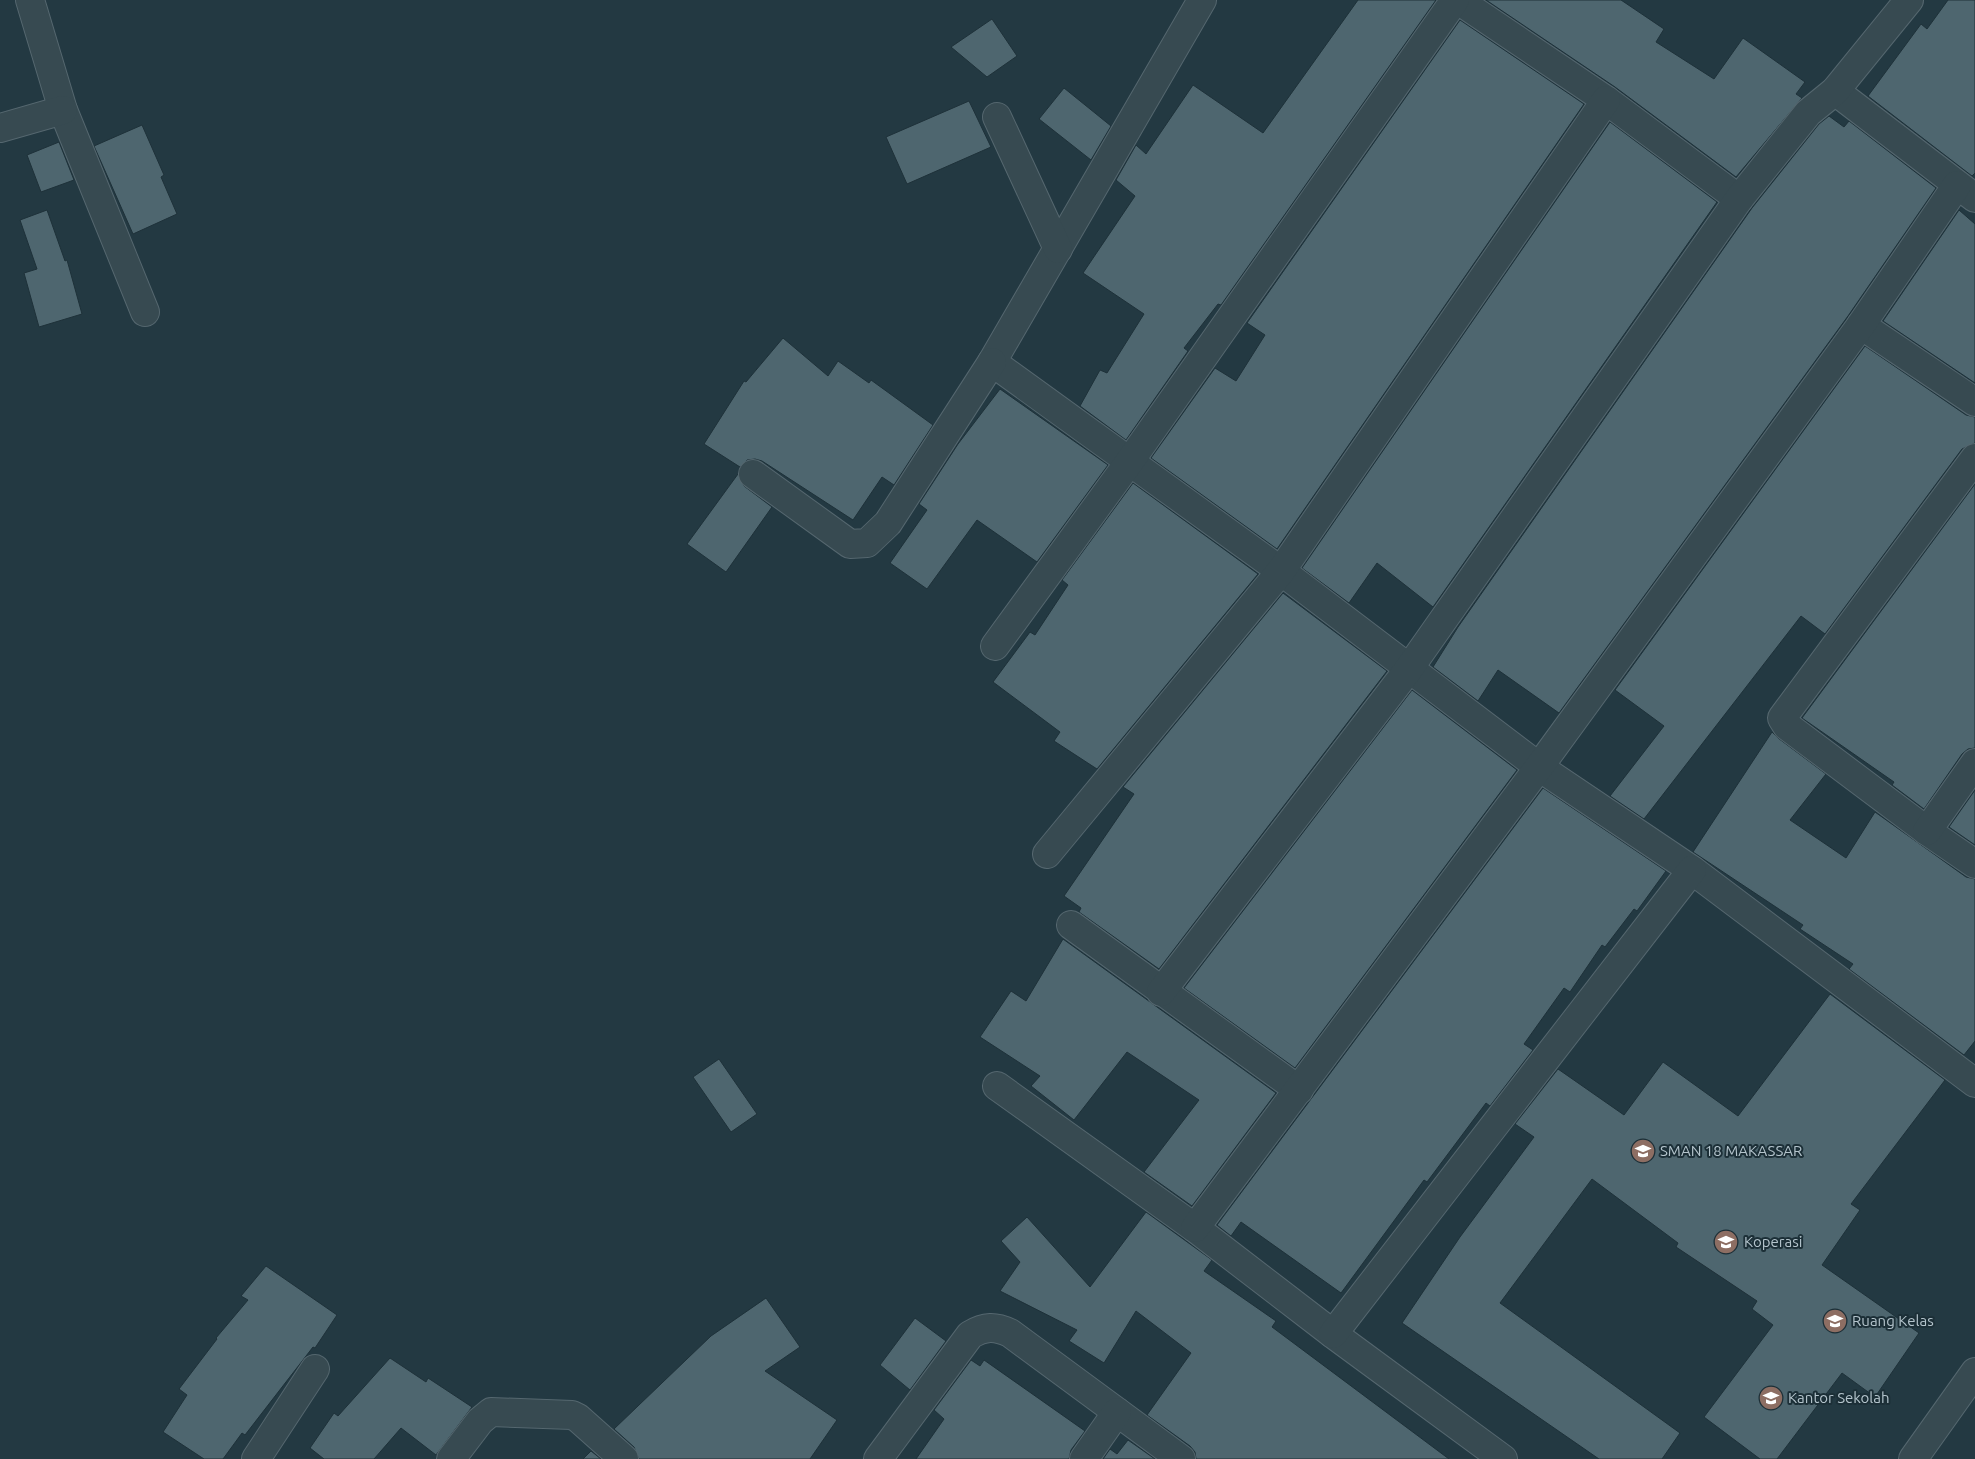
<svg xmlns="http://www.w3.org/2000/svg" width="1975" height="1459" viewBox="0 0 1975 1459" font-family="Ubuntu,sans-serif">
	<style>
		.building { fill: #4e666f; stroke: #1e3139 }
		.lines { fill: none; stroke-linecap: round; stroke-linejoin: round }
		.minor-casing { stroke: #55676f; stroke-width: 30 }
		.minor { stroke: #374a51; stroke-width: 28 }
		.labels { text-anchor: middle; stroke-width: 4; stroke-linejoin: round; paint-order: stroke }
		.poi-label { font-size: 15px; fill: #b4c4cc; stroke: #1c2f37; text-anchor: start }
	</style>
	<rect width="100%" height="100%" fill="#233942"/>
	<g class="building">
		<path d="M1358,0H1436L1221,305L1218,304L1184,348L1188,351L1126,440L1080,406L1100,370L1107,373L1144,314L1083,273L1135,196L1116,180L1136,145L1146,154L1193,85L1263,133Z"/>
		<path d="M1486,0H1621L1664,29L1656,42L1714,79L1743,38L1805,82L1796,94L1802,98L1736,177L1615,87Z"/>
		<path d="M1948,0H1975V173L1972,176L1868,96L1921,24L1927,29Z"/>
		<path d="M992,19L1017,56L987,77L951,47Z"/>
		<path d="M1460,20L1584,104L1277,549L1151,458L1215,368L1236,381L1265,335L1247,323Z"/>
		<path d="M1064,88L1111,126L1091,160L1039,119Z"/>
		<path d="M969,101L991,147L907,184L886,137Z"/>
		<path d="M1829,116L1844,127L1849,121L1936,188L1848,316L1559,713L1498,670L1478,701L1433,667L1458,627L1752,208L1819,124Z"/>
		<path d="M1610,122L1717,202L1433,607L1377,563L1349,603L1302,568Z"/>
		<path d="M142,125L164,175L161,177L177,214L133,234L94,146Z"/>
		<path d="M59,142L74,180L41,192L27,155Z"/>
		<path d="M47,210L65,261L67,260L82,314L39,327L24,273L37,269L20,220Z"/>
		<path d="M1959,210L1975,224V383L1883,321Z"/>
		<path d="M783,338L828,376L838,361L869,383L871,380L933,425L894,485L882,477L853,520L762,461L755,459L747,460L740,467L704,444L744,381L746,382Z"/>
		<path d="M1865,346L1966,415L1975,417V443L1962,449L1825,634L1801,616L1644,819L1610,796L1664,726L1615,690Z"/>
		<path d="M1000,389L1108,465L1037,562L977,520L927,589L890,563L927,510L919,504L958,444Z"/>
		<path d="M738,474L744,486L772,507L726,572L687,544Z"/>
		<path d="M1133,483L1258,574L1097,769L1054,741L1060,732L993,682L1030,632L1035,635L1068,585L1062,580Z"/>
		<path d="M1975,484V748L1968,749L1962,754L1924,809L1892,785L1894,782L1802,718Z"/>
		<path d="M1283,593L1387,671L1159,969L1079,912L1081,908L1064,896L1134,794L1123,787Z"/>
		<path d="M1412,690L1517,770L1295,1068L1184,988Z"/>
		<path d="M1772,732L1778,738L1826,774L1790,820L1846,858L1875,812L1966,877L1975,879V1041L1964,1055L1849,969L1853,964L1800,929L1803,925L1693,852Z"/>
		<path d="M1543,788L1666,871L1637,911L1634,909L1605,947L1602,945L1570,992L1564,988L1524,1044L1533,1050L1490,1106L1486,1103L1427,1182L1424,1180L1341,1293L1241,1222L1231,1236L1217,1225Z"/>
		<path d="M1975,790V845L1949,827Z"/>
		<path d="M1063,939L1276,1093L1192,1206L1144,1172L1199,1100L1127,1052L1074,1120L1031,1086L1040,1076L980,1037L1011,991L1026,1001Z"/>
		<path d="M1830,994L1945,1080L1851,1204L1860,1210L1822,1265L1919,1333L1875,1397L1842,1373L1777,1459H1760L1704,1417L1773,1325L1752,1309L1757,1301L1676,1247L1678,1243L1592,1179L1500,1303L1680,1433L1662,1459H1599L1402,1323L1460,1237L1534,1137L1515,1124L1558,1069L1624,1115L1663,1062L1738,1116Z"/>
		<path d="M719,1059L757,1114L731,1132L693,1077Z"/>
		<path d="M1146,1212L1212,1260L1204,1271L1276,1321L1272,1327L1449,1459H1196L1195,1452L1190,1446L1147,1415L1191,1353L1136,1311L1104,1363L1069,1341L1077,1330L1000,1291L1020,1262L1001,1241L1027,1217L1090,1287Z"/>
		<path d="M266,1266L337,1315L315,1348L313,1347L245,1435L242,1433L223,1459H204L163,1432L187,1395L179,1389L217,1339L216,1338L248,1300L241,1296Z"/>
		<path d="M766,1298L800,1347L765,1371L837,1420L810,1459H639L634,1447L614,1429L711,1336Z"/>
		<path d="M915,1318L946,1341L910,1390L880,1365Z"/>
		<path d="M390,1358L426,1382L428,1378L472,1407L436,1455L401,1428L374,1459H324L310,1448L334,1413L338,1416Z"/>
		<path d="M971,1360L980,1366L984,1360L1085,1431L1071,1450L1069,1459H916L944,1419L934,1410Z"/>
		<path d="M1128,1440L1155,1459H1103L1110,1449L1117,1454Z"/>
		<path d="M591,1451L601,1459H583Z"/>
	</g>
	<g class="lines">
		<g class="minor-casing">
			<g id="minor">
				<path d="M30,0L63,110L145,312"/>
				<path d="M1202,0L992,362L1281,571L1539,767L1692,870L1975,1083"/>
				<path d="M1458,0L1606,100L1739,199"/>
				<path d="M1835,91L1975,198"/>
				<path d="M997,117L1058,249"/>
				<path d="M0,128L63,110"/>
				<path d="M1861,325L1975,402"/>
				<path d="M1975,458L1782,718L1787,726L1927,831L1975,864"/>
				<path d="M753,474L850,544L867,543L888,523L992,362"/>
				<path d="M995,646L1130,461L1455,0"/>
				<path d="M1927,831L1975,763"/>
				<path d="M1047,854L1281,571L1606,100"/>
				<path d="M1071,925L1299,1090"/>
				<path d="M1161,992L1408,670L1739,199L1808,113L1835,91L1909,0"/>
				<path d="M997,1086L1195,1228L1333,1334L1503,1459"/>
				<path d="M1195,1228L1539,767L1861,325L1957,185"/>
				<path d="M1333,1334L1692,870"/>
				<path d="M256,1459L315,1369"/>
				<path d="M451,1459L480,1421L491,1412L572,1415L578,1418L624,1459"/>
				<path d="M878,1459L970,1335C985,1326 995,1326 1010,1333L1181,1459"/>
				<path d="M1084,1459L1117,1412"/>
				<path d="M1913,1459L1975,1372"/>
			</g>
		</g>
		<use href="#minor" class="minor"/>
	</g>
	<defs>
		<g id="school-disc" transform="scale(1.25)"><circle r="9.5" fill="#8d6e63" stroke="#1c2f37"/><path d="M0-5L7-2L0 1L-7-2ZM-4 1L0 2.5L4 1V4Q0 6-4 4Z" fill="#fff"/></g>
	</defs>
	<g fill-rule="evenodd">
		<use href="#school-disc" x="1643" y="1151"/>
		<use href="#school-disc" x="1726" y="1242"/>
		<use href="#school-disc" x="1835" y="1321"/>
		<use href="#school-disc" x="1771" y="1398"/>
	</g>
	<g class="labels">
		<g class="poi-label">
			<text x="1660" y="1156">SMAN 18 MAKASSAR</text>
			<text x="1744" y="1247">Koperasi</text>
			<text x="1852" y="1326">Ruang Kelas</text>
			<text x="1788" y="1403">Kantor Sekolah</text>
		</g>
	</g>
</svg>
